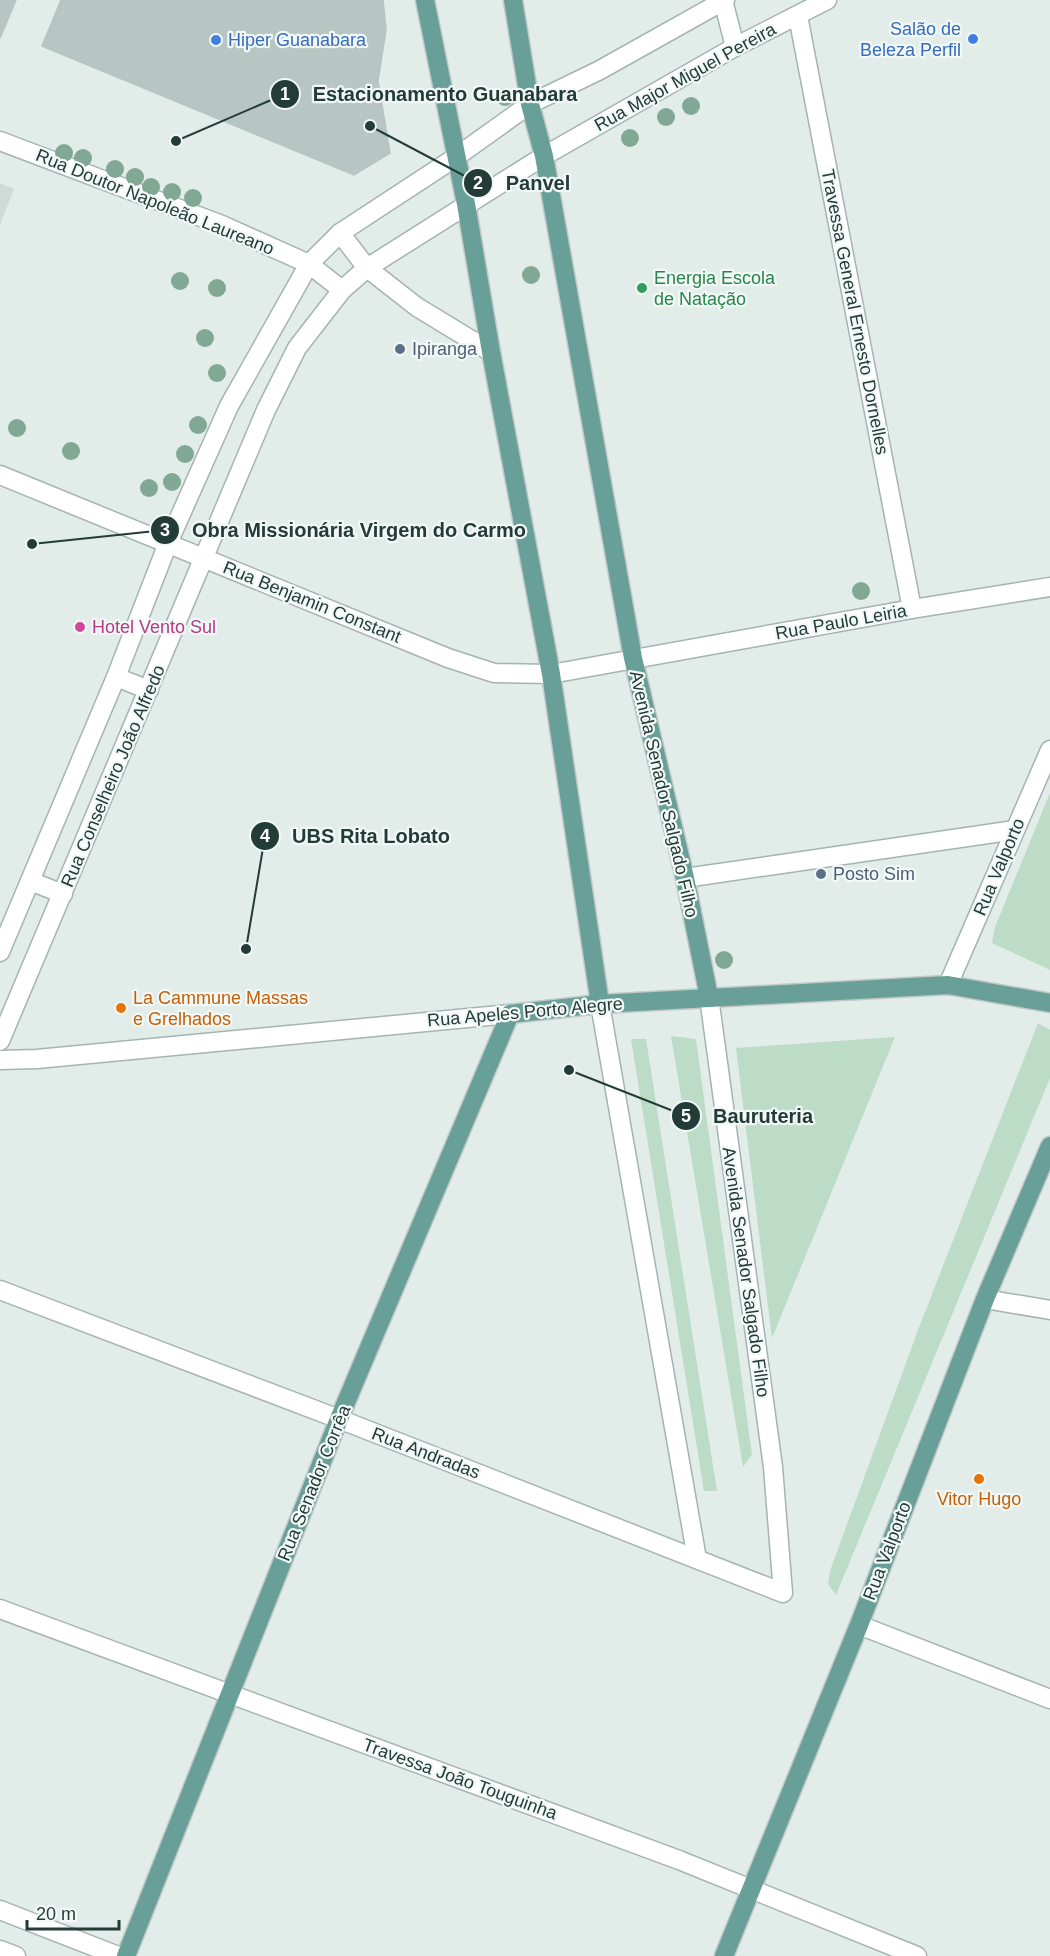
<svg xmlns="http://www.w3.org/2000/svg" width="1050" height="1956" viewBox="0 0 1050 1956" font-family="Arial,sans-serif">
	<style>
		.built { fill: #d0dbd8 }
		.green { fill: #bcdcc8 }
		.building { fill: #b7c6c2; stroke: #b5c5c0; stroke-width: 1.5 }
		.lines { fill: none; stroke-linecap: round; stroke-linejoin: round }
		.minor-casing { stroke: #a5b4b0; stroke-width: 21 }
		.major-casing { stroke: #c1c8c7; stroke-width: 21 }
		.minor { stroke: #fff; stroke-width: 18 }
		.major { stroke: #689f98; stroke-width: 18 }
		.tree { fill: #80a895 }
		.shop-dot { fill: #3f7fe0; stroke: #f2f8f6; stroke-width: 2 }
		.leisure-dot { fill: #2e9e5b; stroke: #f2f8f6; stroke-width: 2 }
		.service-dot { fill: #5c6f8a; stroke: #f2f8f6; stroke-width: 2 }
		.hotel-dot { fill: #d1479c; stroke: #f2f8f6; stroke-width: 2 }
		.food-dot { fill: #e8710a; stroke: #f2f8f6; stroke-width: 2 }
		.labels { text-anchor: middle; stroke-width: 4.5; stroke-linejoin: round; paint-order: stroke }
		.shop-label { font-size: 18px; fill: #366cbe; stroke: #f2f8f6; text-anchor: end }
		.street-label { font-size: 18px; fill: #233c38; stroke: #f2f8f6 }
		.leisure-label { font-size: 18px; fill: #27864d; stroke: #f2f8f6; text-anchor: start }
		.service-label { font-size: 18px; fill: #4e5e75; stroke: #f2f8f6; text-anchor: start }
		.hotel-label { font-size: 18px; fill: #b23c85; stroke: #f2f8f6; text-anchor: start }
		.food-label { font-size: 18px; fill: #c56008; stroke: #f2f8f6; text-anchor: start }
		.leader { fill: none; stroke: #233c38; stroke-width: 2 }
		.callout-dot { fill: #233c38; stroke: #f2f8f6; stroke-width: 2 }
		.mark-label { font-size: 18px; text-anchor: middle; font-weight: bold; fill: #fff }
		.callout-label { font-size: 20px; text-anchor: middle; font-weight: bold; fill: #233c38; stroke: #f2f8f6; stroke-width: 4.5; stroke-linejoin: round; paint-order: stroke }
	</style>
	<rect width="100%" height="100%" fill="#e2ece8"/>
	<path class="built" d="M0,183L14,189L0,225Z"/>
	<g class="green">
		<path d="M1050,793V970L992,943L995,927Z"/>
		<path d="M1038,1023L1050,1030V1078L836,1595L828,1584L830,1571L918,1330Z"/>
		<path d="M671,1036L696,1039L752,1455L743,1467Z"/>
		<path d="M895,1037L772,1338L736,1048Z"/>
		<path d="M631,1039H646L717,1491H704Z"/>
	</g>
	<g class="building">
		<path d="M0,0H16L0,38Z"/>
		<path d="M61,0H383L386,30L378,81L390,153L354,175L42,46Z"/>
	</g>
	<g class="lines">
		<g class="minor-casing">
			<g id="minor">
				<path d="M723,0L735,47"/>
				<path d="M798,16L912,609"/>
				<path d="M0,141L222,225L309,264L342,290"/>
				<path d="M340,233L367,268L417,307L491,352"/>
				<path d="M0,475L448,658L494,673L551,674L912,609L1050,587"/>
				<path d="M116,677L149,690"/>
				<path d="M685,878L1015,830"/>
				<path d="M30,881L63,894"/>
				<path d="M0,952L116,677L168,543L229,406L309,264L340,233L456,157L530,104L600,70L725,0"/>
				<path d="M948,985L1050,750"/>
				<path d="M600,1004L697,1559"/>
				<path d="M0,1041L266,410L297,348L342,290L367,268L544,156L735,47L827,0"/>
				<path d="M0,1060L37,1059L510,1014"/>
				<path d="M0,1290L339,1419L783,1593L773,1467L709,997"/>
				<path d="M985,1299L1050,1310"/>
				<path d="M0,1609L679,1860L917,1956"/>
				<path d="M859,1625L1050,1699"/>
				<path d="M0,1910L118,1956"/>
				<path d="M0,1950L16,1956"/>
			</g>
		</g>
		<g class="major-casing">
			<g id="major">
				<path d="M425,0L466,204L491,352L551,674L600,1004"/>
				<path d="M513,0L530,104L544,156L633,658L685,878L709,997"/>
				<path d="M126,1956L339,1419L510,1014L600,1004L948,985L1050,1003"/>
				<path d="M724,1956L859,1625L985,1299L1050,1146"/>
			</g>
		</g>
		<use href="#minor" class="minor"/>
		<use href="#major" class="major"/>
	</g>
	<g class="tree">
		<circle cx="505" cy="97" r="9"/>
		<circle cx="691" cy="106" r="9"/>
		<circle cx="666" cy="117" r="9"/>
		<circle cx="630" cy="138" r="9"/>
		<circle cx="64" cy="153" r="9"/>
		<circle cx="83" cy="158" r="9"/>
		<circle cx="115" cy="169" r="9"/>
		<circle cx="135" cy="177" r="9"/>
		<circle cx="151" cy="187" r="9"/>
		<circle cx="172" cy="192" r="9"/>
		<circle cx="193" cy="198" r="9"/>
		<circle cx="531" cy="275" r="9"/>
		<circle cx="180" cy="281" r="9"/>
		<circle cx="217" cy="288" r="9"/>
		<circle cx="205" cy="338" r="9"/>
		<circle cx="217" cy="373" r="9"/>
		<circle cx="198" cy="425" r="9"/>
		<circle cx="17" cy="428" r="9"/>
		<circle cx="71" cy="451" r="9"/>
		<circle cx="185" cy="454" r="9"/>
		<circle cx="172" cy="482" r="9"/>
		<circle cx="149" cy="488" r="9"/>
		<circle cx="861" cy="591" r="9"/>
		<circle cx="724" cy="960" r="9"/>
	</g>
	<g class="shop-dot">
		<circle cx="973" cy="39" r="6"/>
		<circle cx="216" cy="40" r="6"/>
	</g>
	<circle class="leisure-dot" cx="642" cy="288" r="6"/>
	<g class="service-dot">
		<circle cx="400" cy="349" r="6"/>
		<circle cx="821" cy="874" r="6"/>
	</g>
	<circle class="hotel-dot" cx="80" cy="627" r="6"/>
	<g class="food-dot">
		<circle cx="121" cy="1008" r="6"/>
		<circle cx="979" cy="1479" r="6"/>
	</g>
	<g class="labels">
		<g class="shop-label">
			<text x="961" y="35">Salão de<tspan x="961" dy="21">Beleza Perfil</tspan></text>
			<text x="228" y="46" text-anchor="start">Hiper Guanabara</text>
		</g>
		<g class="street-label">
			<text transform="translate(685 77) rotate(-29)" y="6">Rua Major Miguel Pereira</text>
			<text transform="translate(155 202) rotate(22)" y="6">Rua Doutor Napoleão Laureano</text>
			<text transform="translate(855 312) rotate(79)" y="6">Travessa General Ernesto Dornelles</text>
			<text transform="translate(312 602) rotate(22)" y="6">Rua Benjamin Constant</text>
			<text transform="translate(841 622) rotate(-10)" y="6">Rua Paulo Leiria</text>
			<text transform="translate(113 776) rotate(-67)" y="6">Rua Conselheiro João Alfredo</text>
			<text transform="translate(664 794) rotate(77)" y="6">Avenida Senador Salgado Filho</text>
			<text transform="translate(999 867) rotate(-67)" y="6">Rua Valporto</text>
			<text transform="translate(525 1012) rotate(-5)" y="6">Rua Apeles Porto Alegre</text>
			<text transform="translate(746 1272) rotate(82)" y="6">Avenida Senador Salgado Filho</text>
			<text transform="translate(426 1453) rotate(21)" y="6">Rua Andradas</text>
			<text transform="translate(314 1483) rotate(-68)" y="6">Rua Senador Corrêa</text>
			<text transform="translate(887 1551) rotate(-69)" y="6">Rua Valporto</text>
			<text transform="translate(460 1779) rotate(20)" y="6">Travessa João Touguinha</text>
		</g>
		<g class="leisure-label">
			<text x="654" y="284">Energia Escola<tspan x="654" dy="21">de Natação</tspan></text>
		</g>
		<g class="service-label">
			<text x="412" y="355">Ipiranga</text>
			<text x="833" y="880">Posto Sim</text>
		</g>
		<g class="hotel-label">
			<text x="92" y="633">Hotel Vento Sul</text>
		</g>
		<g class="food-label">
			<text x="133" y="1004">La Cammune Massas<tspan x="133" dy="21">e Grelhados</tspan></text>
			<text x="979" y="1505" text-anchor="middle">Vitor Hugo</text>
		</g>
	</g>
	<path class="leader" d="M176 141L285 94M370 126L478 183M32 544L165 530M246 949L265 836M569 1070L686 1116"/>
	<g class="callout-dot">
		<circle cx="176" cy="141" r="6"/>
		<circle cx="370" cy="126" r="6"/>
		<circle cx="32" cy="544" r="6"/>
		<circle cx="246" cy="949" r="6"/>
		<circle cx="569" cy="1070" r="6"/>
		<circle cx="285" cy="94" r="15"/>
		<circle cx="478" cy="183" r="15"/>
		<circle cx="165" cy="530" r="15"/>
		<circle cx="265" cy="836" r="15"/>
		<circle cx="686" cy="1116" r="15"/>
	</g>
	<g class="mark-label">
		<text x="285" y="100">1</text>
		<text x="478" y="189">2</text>
		<text x="165" y="536">3</text>
		<text x="265" y="842">4</text>
		<text x="686" y="1122">5</text>
	</g>
	<g class="callout-label">
		<text x="445" y="101">Estacionamento Guanabara</text>
		<text x="538" y="190">Panvel</text>
		<text x="359" y="537">Obra Missionária Virgem do Carmo</text>
		<text x="371" y="843">UBS Rita Lobato</text>
		<text x="763" y="1123">Bauruteria</text>
	</g>
	<path d="M27 1920v9h92v-9" fill="none" stroke="#233c38" stroke-width="3"/>
	<text x="36" y="1920" font-size="18" fill="#233c38" stroke="#f2f8f6" stroke-width="4.5" paint-order="stroke">20 m</text>
</svg>
